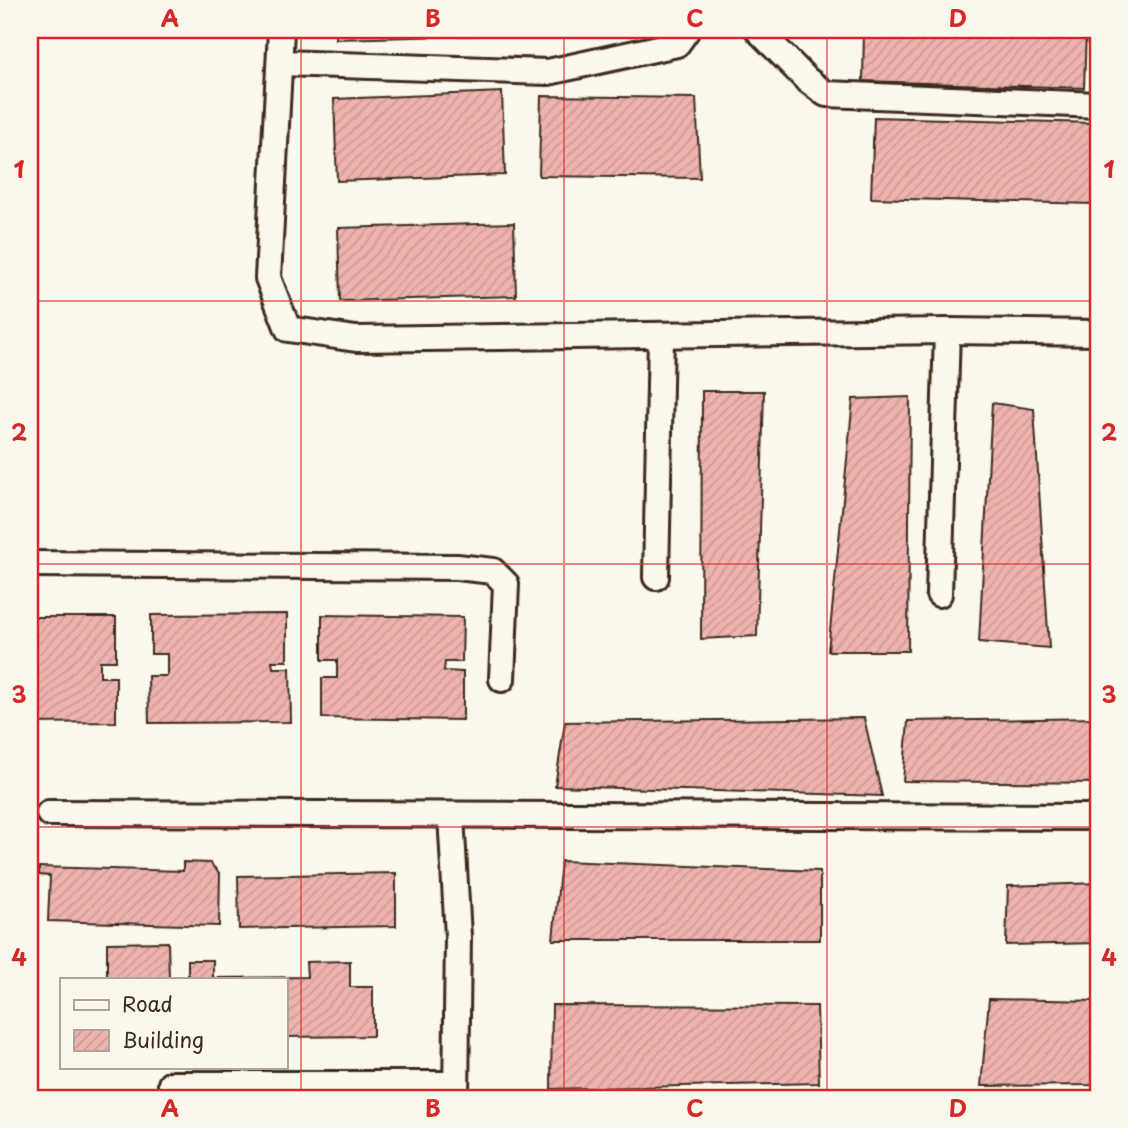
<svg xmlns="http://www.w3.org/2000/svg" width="1128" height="1128" viewBox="0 0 1128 1128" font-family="'Playpen Sans',sans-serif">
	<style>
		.building { fill: url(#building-hatch); stroke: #3b2a1e; stroke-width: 2 }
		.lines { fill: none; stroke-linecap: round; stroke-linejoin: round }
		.street-casing { stroke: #3b2a1e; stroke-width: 30 }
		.street { stroke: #fbf7ec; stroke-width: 24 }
		.grid { fill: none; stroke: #d62828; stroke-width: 2; stroke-opacity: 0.55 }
		.neatline { fill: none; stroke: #d62828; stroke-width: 2.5 }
		.grid-label { font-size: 23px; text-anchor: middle; font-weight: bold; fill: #d62828 }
	</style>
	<defs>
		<pattern id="building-hatch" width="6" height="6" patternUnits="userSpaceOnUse" patternTransform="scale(1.75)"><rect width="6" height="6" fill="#eeb3af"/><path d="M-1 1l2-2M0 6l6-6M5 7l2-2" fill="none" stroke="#cd9a96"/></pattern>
	</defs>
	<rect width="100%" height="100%" fill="#fbf7ec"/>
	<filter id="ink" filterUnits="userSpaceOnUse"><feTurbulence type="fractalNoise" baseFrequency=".0143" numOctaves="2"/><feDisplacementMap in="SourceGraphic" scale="14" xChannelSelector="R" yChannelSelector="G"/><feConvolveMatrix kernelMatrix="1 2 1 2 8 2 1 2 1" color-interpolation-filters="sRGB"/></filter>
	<g filter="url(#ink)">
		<g class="building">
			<path d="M336,30H602V32L336,39Z"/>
			<path d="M864,30H1086L1084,88L863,81Z"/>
			<path d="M502,92L505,175L337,181L334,99Z"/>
			<path d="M541,96L696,98L700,178L539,176Z"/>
			<path d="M874,117L1095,123L1093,204L871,198Z"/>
			<path d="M514,223L516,296L340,301L338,228Z"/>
			<path d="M702,391H764L757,636L701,639Z"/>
			<path d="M910,397L908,651H828L853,399Z"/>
			<path d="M992,403L1034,409L1049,648L979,642Z"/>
			<path d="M287,614V661H272L273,668H290L291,722L149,723L148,676H167V654H151V615Z"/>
			<path d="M322,615L463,617L462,662H445L444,671L463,672V720L322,718V678H337V660H322Z"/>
			<path d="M30,617H116V661H100V677H116V722L30,723Z"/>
			<path d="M864,718L882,796L555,786L565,722Z"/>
			<path d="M1098,718V783L903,781L908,721Z"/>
			<path d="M561,861L820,871V940H553Z"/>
			<path d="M183,862L210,863L220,874L219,926L48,921L50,876L39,875V867L183,871Z"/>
			<path d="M396,873V926L239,929L238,876Z"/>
			<path d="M1098,883V943L1006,945L1008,886Z"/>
			<path d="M168,942L169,979H107V943Z"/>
			<path d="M188,960H213V978L307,977L306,962L350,961V987H373V1036L285,1037V979H188Z"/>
			<path d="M989,999L1098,1001V1085L981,1086Z"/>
			<path d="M552,1005L817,1006L819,1083L551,1089Z"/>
		</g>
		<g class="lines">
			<g class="street-casing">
				<g id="street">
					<path d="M281,30L268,278L288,329L356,339L947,331L1098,333"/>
					<path d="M758,30L806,79L826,94L1098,105"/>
					<path d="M281,63L548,72L677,44L687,30"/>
					<path d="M30,564L457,567L493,571L506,584L502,679"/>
					<path d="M656,577L661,336"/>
					<path d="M939,594L947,331"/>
					<path d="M49,813L1098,817"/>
					<path d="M451,816L458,936L456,1098"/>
					<path d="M171,1084H456"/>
				</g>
			</g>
			<use href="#street" class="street"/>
		</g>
	</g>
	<path class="grid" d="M301,30V1098M564,30V1098M827,30V1098M30,301H1098M30,564H1098M30,827H1098"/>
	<rect width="1128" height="1128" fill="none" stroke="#fbf7ec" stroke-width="77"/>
	<rect x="60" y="978" width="228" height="91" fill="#fbf7ec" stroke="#aea59a" stroke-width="2"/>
	<rect x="74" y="1000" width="35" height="10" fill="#fbf7ec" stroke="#aea59a" stroke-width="2"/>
	<text x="122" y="1012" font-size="21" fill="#3b2a1e">Road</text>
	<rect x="74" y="1030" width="35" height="21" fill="url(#building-hatch)" stroke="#aea59a" stroke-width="2"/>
	<text x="122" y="1048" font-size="21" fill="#3b2a1e">Building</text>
	<rect x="38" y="38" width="1052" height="1052" class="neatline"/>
	<g class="grid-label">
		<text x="170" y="27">A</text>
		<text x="433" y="27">B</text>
		<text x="695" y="27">C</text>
		<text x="958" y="27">D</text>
		<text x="19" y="178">1</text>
		<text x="1109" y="178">1</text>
		<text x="19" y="441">2</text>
		<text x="1109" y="441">2</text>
		<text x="19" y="703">3</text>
		<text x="1109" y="703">3</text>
		<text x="19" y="966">4</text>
		<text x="1109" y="966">4</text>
		<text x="170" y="1117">A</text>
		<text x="433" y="1117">B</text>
		<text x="695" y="1117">C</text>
		<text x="958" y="1117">D</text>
	</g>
</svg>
